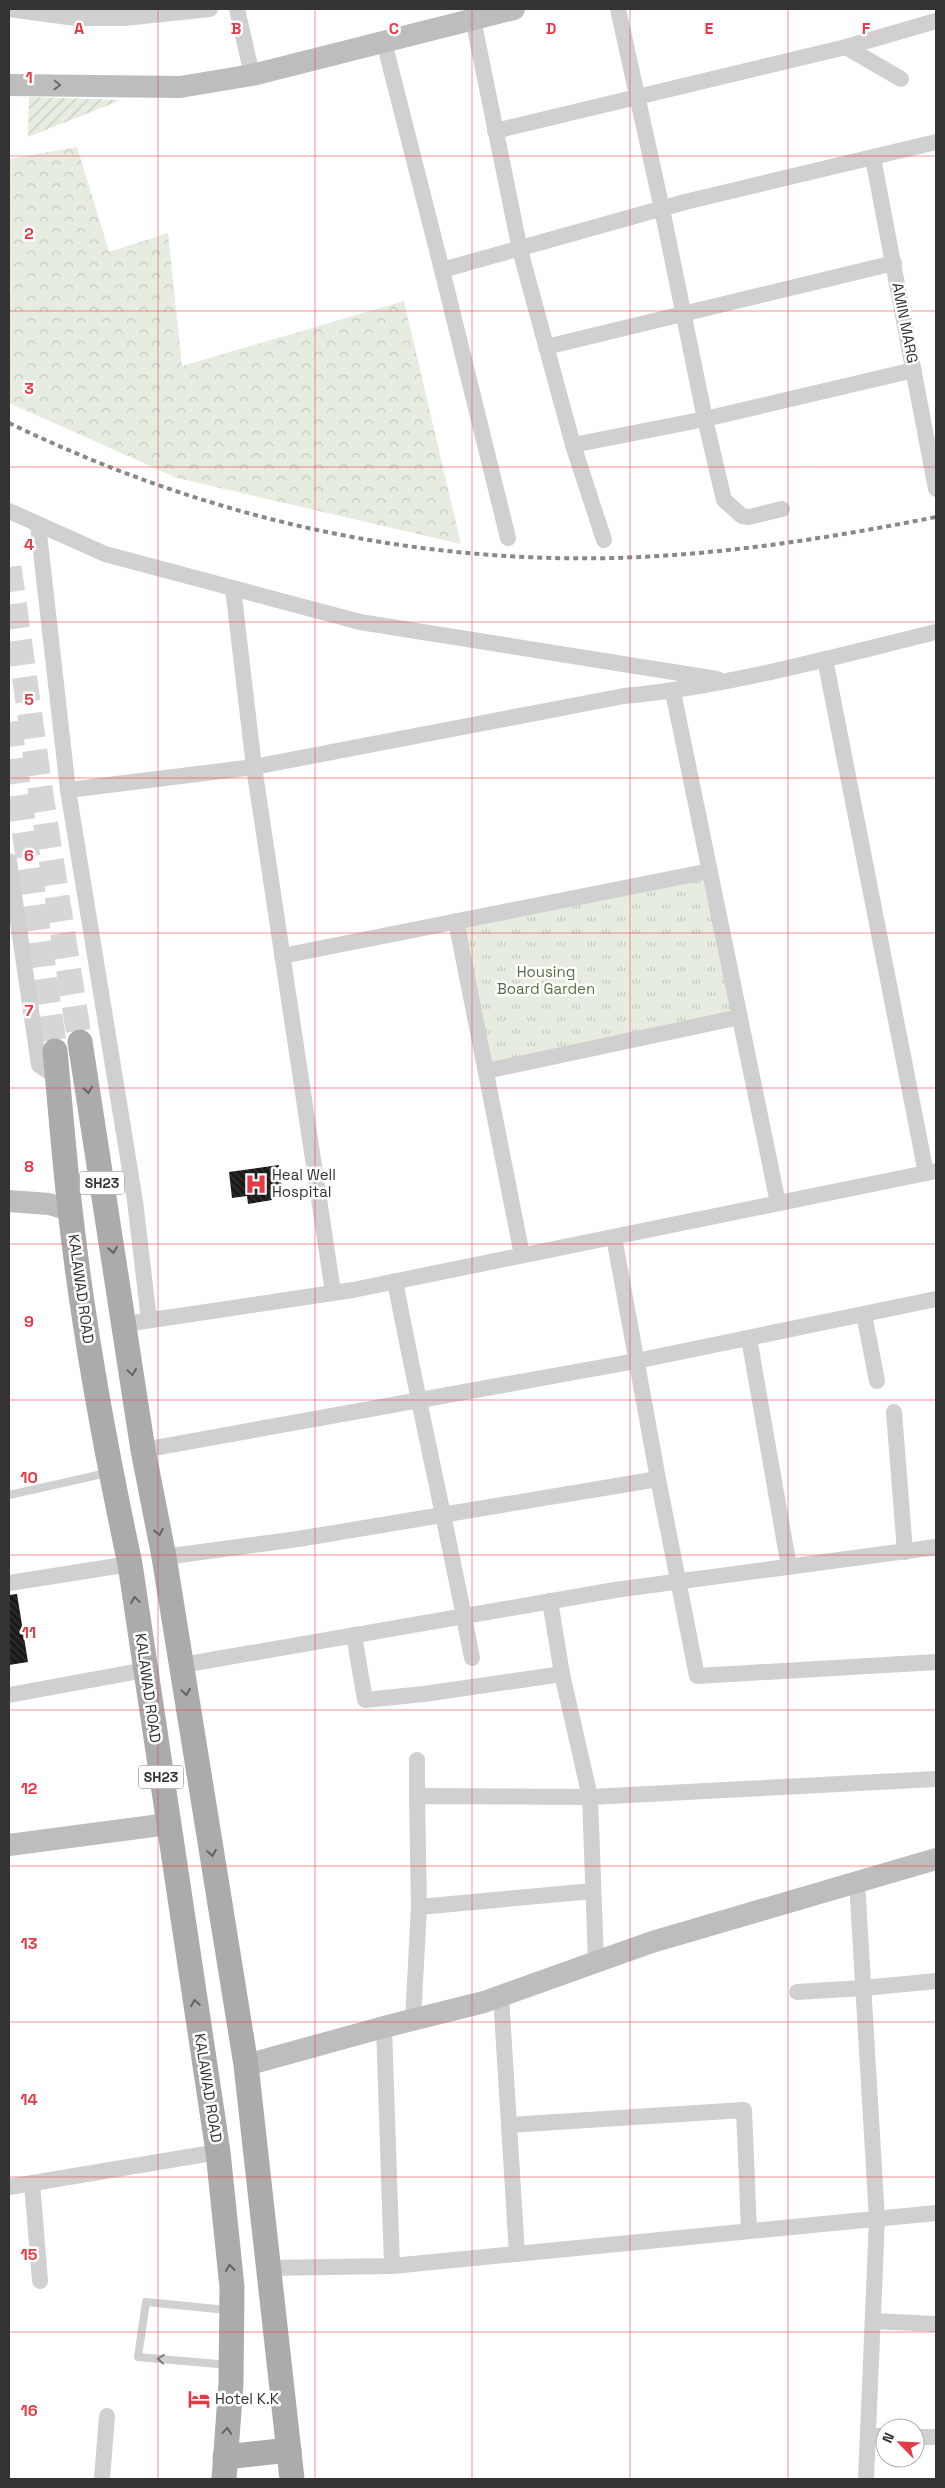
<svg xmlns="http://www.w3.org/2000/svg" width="945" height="2488" viewBox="0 0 945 2488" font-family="'Space Grotesk',sans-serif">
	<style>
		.forest { fill: url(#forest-crowns) }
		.park { fill: url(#park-tufts) }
		.garden { fill: url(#garden-furrows) }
		.building { fill: url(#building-back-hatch) }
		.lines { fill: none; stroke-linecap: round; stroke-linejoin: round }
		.primary-tunnel { stroke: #d6d6d6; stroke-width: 25; stroke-dasharray: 25 12; stroke-linecap: butt }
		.lane { stroke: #d0d0d0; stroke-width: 8 }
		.street { stroke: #d0d0d0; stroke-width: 16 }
		.secondary { stroke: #bdbdbd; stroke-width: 22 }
		.primary { stroke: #ababab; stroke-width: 25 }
		.rail { stroke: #888; stroke-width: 4; stroke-dasharray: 5 4; stroke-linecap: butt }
		.oneway { stroke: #6a6a6a }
		.oneway2 { stroke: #636363 }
		.oneway3 { stroke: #7a7a7a }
		.grid { fill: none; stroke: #e63946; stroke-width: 1; stroke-opacity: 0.55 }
		.labels { text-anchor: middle; stroke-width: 5; stroke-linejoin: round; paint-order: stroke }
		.shield { fill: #fff; stroke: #707070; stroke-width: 1 }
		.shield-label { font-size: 14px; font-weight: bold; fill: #333 }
		.street-label { font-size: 15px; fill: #333; stroke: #fff }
		.park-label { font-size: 15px; fill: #56703f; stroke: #fff }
		.poi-label { font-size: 15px; fill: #333; stroke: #fff; text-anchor: start }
		.grid-label { font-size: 16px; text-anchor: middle; font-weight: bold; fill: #e63946; stroke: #fff; stroke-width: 5; stroke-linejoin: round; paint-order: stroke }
	</style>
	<defs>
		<pattern id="forest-crowns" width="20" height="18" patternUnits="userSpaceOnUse" patternTransform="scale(1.25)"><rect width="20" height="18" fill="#e6ecdf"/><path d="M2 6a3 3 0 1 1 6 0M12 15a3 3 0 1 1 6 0" fill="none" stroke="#c6cbc0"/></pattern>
		<pattern id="park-tufts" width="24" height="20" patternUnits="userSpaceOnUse" patternTransform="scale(1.25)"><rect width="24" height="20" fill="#e6ecdf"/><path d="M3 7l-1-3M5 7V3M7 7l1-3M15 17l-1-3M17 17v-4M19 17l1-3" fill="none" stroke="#c6cbc0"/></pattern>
		<pattern id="garden-furrows" width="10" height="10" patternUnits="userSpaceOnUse" patternTransform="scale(1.25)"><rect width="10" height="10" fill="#e6ecdf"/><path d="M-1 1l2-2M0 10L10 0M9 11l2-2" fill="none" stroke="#c6cbc0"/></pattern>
		<pattern id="building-back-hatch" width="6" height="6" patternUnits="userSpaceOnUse" patternTransform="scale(1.25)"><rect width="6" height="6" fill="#1a1a1a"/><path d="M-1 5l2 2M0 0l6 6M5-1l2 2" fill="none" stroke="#333"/></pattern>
	</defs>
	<rect width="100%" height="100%" fill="#fff"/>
	<path class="forest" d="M77,147L109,252L168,233L182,366L404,301L461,544L177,478L9,403V159Z"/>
	<path class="park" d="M710,871L740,1017L486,1071L456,921Z"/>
	<path class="garden" d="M29,97L121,100L28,137Z"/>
	<g class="building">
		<path d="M279,1165L282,1190L271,1192L272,1200L248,1204L247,1196L232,1198L229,1172Z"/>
		<path d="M17,1594L28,1662L9,1665V1595Z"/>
	</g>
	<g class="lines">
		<g class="primary-tunnel">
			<path d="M9,567L41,795L80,1042"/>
			<path d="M9,722L55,1051"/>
		</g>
		<g class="lane">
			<path d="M9,1495L107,1473"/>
			<path d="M227,2310L146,2302L138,2357L229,2365"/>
		</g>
		<g class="street">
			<path d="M9,9L76,18H124L122,9"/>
			<path d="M237,9L252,75"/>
			<path d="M618,9L662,209L705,419L724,500L742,516L749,517L782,509"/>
			<path d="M124,18L210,9"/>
			<path d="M473,19L520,250L573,445L604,540"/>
			<path d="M384,42L442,270L685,202L936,142"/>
			<path d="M846,47L901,79"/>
			<path d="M495,131L846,47L936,21"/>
			<path d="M873,158L936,489"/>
			<path d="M442,270L508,538"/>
			<path d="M546,347L894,263"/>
			<path d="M573,445L705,419L914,370"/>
			<path d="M9,511L105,554L360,622L717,679"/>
			<path d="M38,525L68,790L135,1201L149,1320"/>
			<path d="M233,588L254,767L333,1292"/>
			<path d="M825,659L926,1173"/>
			<path d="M673,692L778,1203"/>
			<path d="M68,790L254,767L624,696C730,686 833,657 936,632"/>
			<path d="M9,861L39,1065L57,1077"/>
			<path d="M456,921L522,1255"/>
			<path d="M282,956L710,871"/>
			<path d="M486,1071L740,1017"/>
			<path d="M614,1237L658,1479L697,1676L936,1662"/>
			<path d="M395,1281C419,1407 448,1532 472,1658"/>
			<path d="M864,1314L877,1381"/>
			<path d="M125,1324L353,1290L936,1171"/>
			<path d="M749,1338L789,1567"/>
			<path d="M894,1412L905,1552"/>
			<path d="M143,1450L636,1361L936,1299"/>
			<path d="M164,1557L298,1539L658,1479"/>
			<path d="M9,1583L130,1564"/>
			<path d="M550,1601L562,1674L590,1797L596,1962"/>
			<path d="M354,1635L365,1700L424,1694L562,1674"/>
			<path d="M182,1665L615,1590L936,1547"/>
			<path d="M9,1695L145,1670"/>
			<path d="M417,1760V1796"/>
			<path d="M857,1882L877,2219L866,2479"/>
			<path d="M419,1907L593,1891"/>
			<path d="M797,1992L864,1988L936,1981"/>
			<path d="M501,1996L517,2254"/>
			<path d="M413,2020L419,1907L417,1796L590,1797L936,1779"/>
			<path d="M384,2027L392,2266"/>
			<path d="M509,2125L744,2110L749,2231"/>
			<path d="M32,2183L40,2281"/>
			<path d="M9,2187L218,2152"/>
			<path d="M267,2268L392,2266L936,2213"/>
			<path d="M874,2321L936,2324"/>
			<path d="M869,2436H885"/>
			<path d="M915,2437H936"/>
			<path d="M102,2479L107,2416"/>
		</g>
		<g class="secondary">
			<path d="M9,85L180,87L252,75L514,9"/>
			<path d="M9,1201L49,1204L70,1210"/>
			<path d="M9,1845L168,1824"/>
			<path d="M246,2065L384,2027L484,2002L652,1942L936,1859"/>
		</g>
		<g class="primary">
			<path d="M80,1042L143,1450L164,1557L246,2065L292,2479"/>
			<path d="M55,1051C60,1103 64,1156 70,1209C83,1328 105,1447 130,1564L218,2152L232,2287L231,2383L224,2479"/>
			<path d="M225,2457L289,2450"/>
		</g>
		<path class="rail" d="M9,423C200,515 401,563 614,558C722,555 830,538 936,517"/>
	</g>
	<defs><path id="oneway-chevron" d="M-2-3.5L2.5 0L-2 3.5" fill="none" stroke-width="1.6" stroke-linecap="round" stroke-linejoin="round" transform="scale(1.25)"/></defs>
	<use class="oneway" href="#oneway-chevron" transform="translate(57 85) rotate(1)"/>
	<g class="oneway2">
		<use href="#oneway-chevron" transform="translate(88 1090) rotate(81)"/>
		<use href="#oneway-chevron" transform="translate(113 1250) rotate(81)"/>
		<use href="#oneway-chevron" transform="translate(132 1372) rotate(82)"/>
		<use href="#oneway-chevron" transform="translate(159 1532) rotate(79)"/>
		<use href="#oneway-chevron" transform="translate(135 1600) rotate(-98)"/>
		<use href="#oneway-chevron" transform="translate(186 1692) rotate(81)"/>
		<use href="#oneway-chevron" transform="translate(212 1853) rotate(81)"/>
		<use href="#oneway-chevron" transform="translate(195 2003) rotate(-99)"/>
		<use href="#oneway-chevron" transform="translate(230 2268) rotate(-96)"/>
		<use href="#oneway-chevron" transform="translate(227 2431) rotate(-85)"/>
	</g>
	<use class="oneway3" href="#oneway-chevron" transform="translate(161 2359) rotate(-175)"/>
	<path class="grid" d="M158,9V2479M315,9V2479M472,9V2479M630,9V2479M788,9V2479M9,156H936M9,311H936M9,467H936M9,622H936M9,778H936M9,933H936M9,1088H936M9,1244H936M9,1400H936M9,1555H936M9,1710H936M9,1866H936M9,2022H936M9,2177H936M9,2332H936"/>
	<defs>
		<g id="hospital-bare" transform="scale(1.725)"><path d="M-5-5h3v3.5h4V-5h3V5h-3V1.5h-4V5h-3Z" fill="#e63946" stroke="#fff" stroke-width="2.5" paint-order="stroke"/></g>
		<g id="hotel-bare" transform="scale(1.725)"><path d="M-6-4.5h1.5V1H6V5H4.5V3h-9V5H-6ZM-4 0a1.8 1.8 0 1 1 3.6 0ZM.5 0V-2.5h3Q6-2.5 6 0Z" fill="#e63946" stroke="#fff" stroke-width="2.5" paint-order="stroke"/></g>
	</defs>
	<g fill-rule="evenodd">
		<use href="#hospital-bare" x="256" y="1184"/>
		<use href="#hotel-bare" x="199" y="2399"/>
	</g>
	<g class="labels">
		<g class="shield">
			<rect x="79.5" y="1171.5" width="45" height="23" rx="4"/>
			<rect x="138.5" y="1765.5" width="45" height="23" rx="4"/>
		</g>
		<g class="shield-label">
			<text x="102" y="1188">SH23</text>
			<text x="161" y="1782">SH23</text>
		</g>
		<g class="street-label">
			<text transform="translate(905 323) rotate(79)" y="5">AMIN MARG</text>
			<text transform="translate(81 1289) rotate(82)" y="5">KALAWAD ROAD</text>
			<text transform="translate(148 1688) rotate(82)" y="5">KALAWAD ROAD</text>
			<text transform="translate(208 2088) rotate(81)" y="5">KALAWAD ROAD</text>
		</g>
		<g class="park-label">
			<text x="546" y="977">Housing<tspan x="546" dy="17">Board Garden</tspan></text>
		</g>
		<g class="poi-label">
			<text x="272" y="1180">Heal Well<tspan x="272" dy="17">Hospital</tspan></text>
			<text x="215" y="2404">Hotel K.K</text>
		</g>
	</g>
	<g class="grid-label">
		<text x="79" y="34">A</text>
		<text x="236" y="34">B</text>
		<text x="394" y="34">C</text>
		<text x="551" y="34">D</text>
		<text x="709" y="34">E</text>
		<text x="866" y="34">F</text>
		<text x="29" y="83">1</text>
		<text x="29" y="239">2</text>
		<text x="29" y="394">3</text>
		<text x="29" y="550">4</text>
		<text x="29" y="705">5</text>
		<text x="29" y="861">6</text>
		<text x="29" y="1016">7</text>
		<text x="29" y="1172">8</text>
		<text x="29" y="1327">9</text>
		<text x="29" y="1483">10</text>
		<text x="29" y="1638">11</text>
		<text x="29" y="1794">12</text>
		<text x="29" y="1949">13</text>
		<text x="29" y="2105">14</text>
		<text x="29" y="2260">15</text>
		<text x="29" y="2416">16</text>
	</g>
	<rect width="945" height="2488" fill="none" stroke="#333333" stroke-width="20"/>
	<g transform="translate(900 2443) rotate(294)"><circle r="24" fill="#ffffff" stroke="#adadad"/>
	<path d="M0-4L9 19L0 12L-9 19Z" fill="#e63946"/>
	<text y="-8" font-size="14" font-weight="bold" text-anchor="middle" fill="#333333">N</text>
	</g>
</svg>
